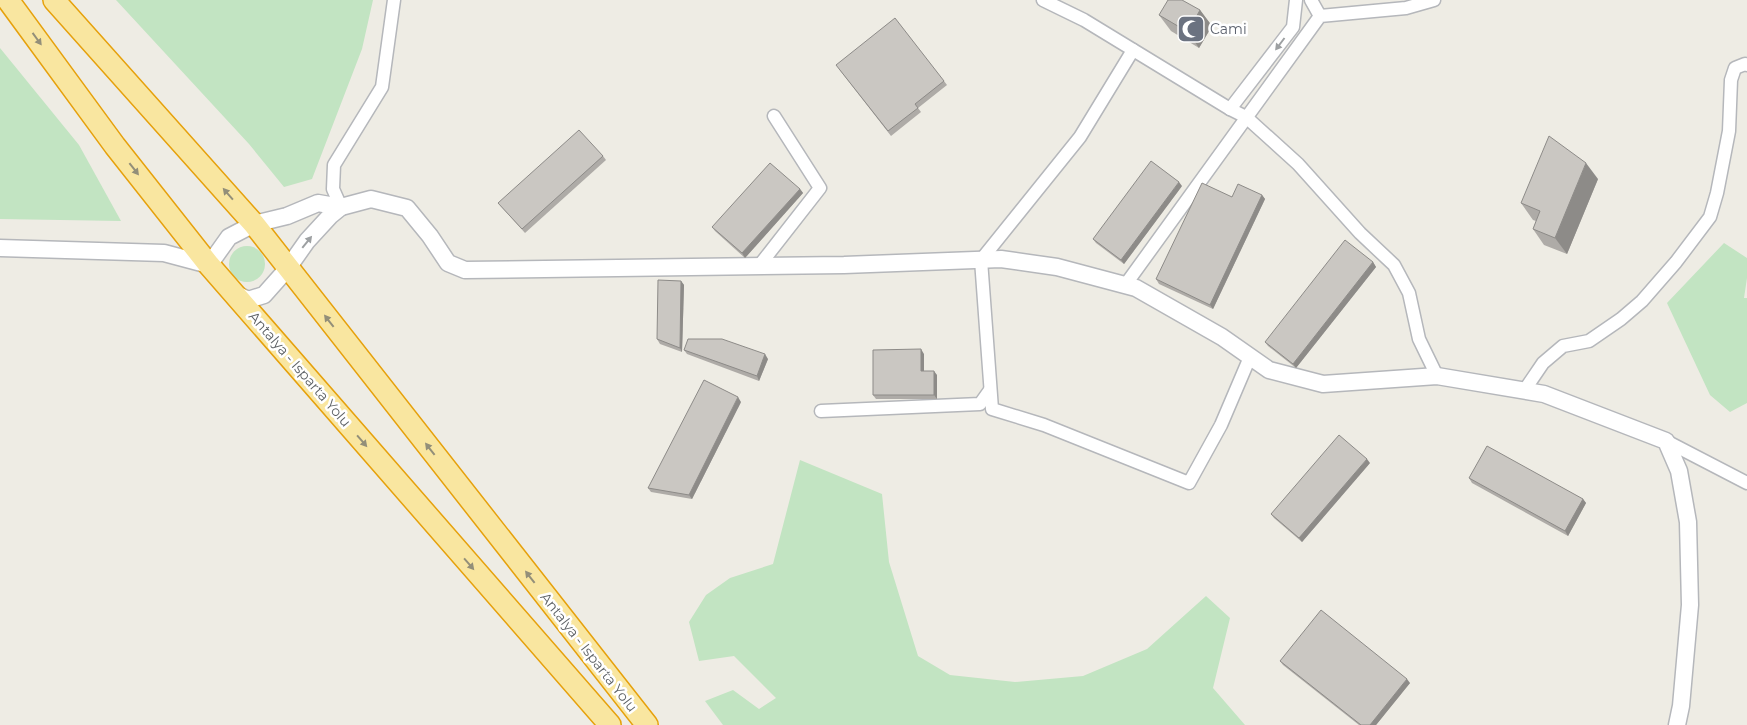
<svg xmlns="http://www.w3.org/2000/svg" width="1747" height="725" viewBox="0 0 1747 725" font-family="Montserrat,sans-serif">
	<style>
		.green { fill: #c2e4c2 }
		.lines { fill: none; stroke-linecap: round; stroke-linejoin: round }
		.minor-casing { stroke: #b5b7bb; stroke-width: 15 }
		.tertiary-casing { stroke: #b5b7bb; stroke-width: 19 }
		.trunk-casing { stroke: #e6a10c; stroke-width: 24 }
		.minor { stroke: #fff; stroke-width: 12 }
		.tertiary { stroke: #fff; stroke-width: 16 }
		.trunk { stroke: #f9e6a0; stroke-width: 21 }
		.wall { fill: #aeaba7 }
		.shaded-wall { fill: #8d8b88 }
		.building { fill: #cac7c2; stroke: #8d8b88 }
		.oneway { fill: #938f79 }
		.oneway2 { fill: #9da0a2 }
		.labels { text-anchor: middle; stroke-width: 5; stroke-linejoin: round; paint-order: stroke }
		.worship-label { font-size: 14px; fill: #5b616d; stroke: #fff; text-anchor: start }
		.street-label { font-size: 14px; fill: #5c6064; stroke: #fff }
	</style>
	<rect width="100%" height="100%" fill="#eeece4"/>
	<g class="green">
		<path d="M116,0H373L362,49L312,179L284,187L249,144Z"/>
		<path d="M0,48L79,145L121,221L0,219Z"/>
		<path d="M1724,243L1747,258V278L1744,298H1747V403L1730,412L1710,395L1667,303Z"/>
		<circle cx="247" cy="264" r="18"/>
		<path d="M800,460L882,494L889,562L918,656L950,675L1015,682L1083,676L1147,649L1206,596L1230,618L1213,688L1245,725H723L705,701L733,690L759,709L776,698L734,656L699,661L689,622L706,595L730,578L773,564Z"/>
	</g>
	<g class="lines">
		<g class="minor-casing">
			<g id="minor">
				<path d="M1043,0L1084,20L1230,109L1246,117L1298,164L1360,233L1394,265L1409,293L1419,339L1437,376"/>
				<path d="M1311,0L1320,16"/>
				<path d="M1133,50L1080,137L981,260L992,409L1044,425L1189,483L1221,425L1250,357"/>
				<path d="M1230,109L1293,27L1296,0"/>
				<path d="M341,207L333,189L334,165L382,87L394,0"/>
				<path d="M759,266L820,188L774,116"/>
				<path d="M1126,284L1320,16L1406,8L1434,0"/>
				<path d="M1524,391L1543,363L1563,346L1589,341L1621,319L1642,301L1676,262L1710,217L1717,193L1729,131L1731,80L1735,68L1745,64L1747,65"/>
				<path d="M821,411L980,404L990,390"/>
				<path d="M1666,441L1747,483"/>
			</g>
		</g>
		<g class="tertiary-casing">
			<g id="tertiary">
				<path d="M341,207L371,199L407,208L430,236L448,263L465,270L844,265L1001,259L1057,267L1136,288L1222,337L1269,370L1323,384L1437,376L1544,394L1666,441L1679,471L1688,522L1690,605L1681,706L1677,725"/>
				<path d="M0,248L164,253L209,265L229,237L254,224L287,216L318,203L341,207L330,216L307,241L288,268L264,295L248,300L234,293"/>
			</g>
		</g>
		<g class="trunk-casing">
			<g id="trunk">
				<path d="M8,0L115,146L209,265L610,725"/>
				<path d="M54,0L254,224L647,725"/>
			</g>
		</g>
		<use href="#minor" class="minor"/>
		<use href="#tertiary" class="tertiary"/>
		<use href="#trunk" class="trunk"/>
	</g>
	<g class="wall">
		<path d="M1200,10L1212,26L1199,48L1171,31L1159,15Z"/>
		<path d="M839,69L944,81L947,85L918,108L921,112L891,136Z"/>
		<path d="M603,156L606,160L525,233L498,203Z"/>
		<path d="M1598,179L1567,254L1544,245L1533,229L1536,221L1533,220L1521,203Z"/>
		<path d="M1182,186L1124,264L1096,243L1093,239Z"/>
		<path d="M800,189L803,193L745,258L715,231L712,227Z"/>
		<path d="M1262,195L1265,199L1213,309L1159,284L1156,279L1232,197Z"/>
		<path d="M1373,262L1376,267L1296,368L1268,346L1265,342Z"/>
		<path d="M681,281L684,285L682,352L660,344L657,339Z"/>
		<path d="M684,350L768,359L759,381L687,354Z"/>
		<path d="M924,354V371L937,375V399H876L873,395Z"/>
		<path d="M741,402L692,499L651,492L648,488Z"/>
		<path d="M1370,463L1302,542L1274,518L1271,514Z"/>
		<path d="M1469,478L1583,499L1586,503L1568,536L1472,483Z"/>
		<path d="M1280,661L1410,683L1376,725H1359L1283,665Z"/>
	</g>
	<g class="shaded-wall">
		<path d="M1200,10L1212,26L1199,48L1188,32Z"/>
		<path d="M1586,163L1598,179L1567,254L1555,238Z"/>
		<path d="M1179,182L1182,186L1124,264L1121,260Z"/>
		<path d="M800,189L803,193L745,258L742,253Z"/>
		<path d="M1262,195L1265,199L1213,309L1210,305Z"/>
		<path d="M1373,262L1376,267L1296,368L1293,364Z"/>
		<path d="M681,281L684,285L682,352L680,348Z"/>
		<path d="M921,349L924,354V375L921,371Z"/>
		<path d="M765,354L768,359L759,381L757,376Z"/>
		<path d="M934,371L937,375V399L934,395Z"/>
		<path d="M738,397L741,402L692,499L689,495Z"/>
		<path d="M1367,459L1370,463L1302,542L1299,538Z"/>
		<path d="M1583,499L1586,503L1568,536L1565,531Z"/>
		<path d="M1407,679L1410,683L1376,725H1370Z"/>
	</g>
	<g class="building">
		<path d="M1168,0H1182L1200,10L1188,32L1159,15Z"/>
		<path d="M895,18L944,81L915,104L918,108L888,131L836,65Z"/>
		<path d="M579,130L603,156L522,229L498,203Z"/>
		<path d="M1549,136L1586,163L1555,238L1533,229L1540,211L1521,203Z"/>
		<path d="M1151,161L1179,182L1121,260L1093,239Z"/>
		<path d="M770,163L800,189L742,253L712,227Z"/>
		<path d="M1202,183L1232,197L1238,184L1262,195L1210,305L1156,279Z"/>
		<path d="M1345,240L1373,262L1293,364L1265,342Z"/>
		<path d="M658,280L681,281L680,348L657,339Z"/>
		<path d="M688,339H722L765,354L757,376L684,350Z"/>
		<path d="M921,349V371H934V395H873V350Z"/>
		<path d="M704,380L738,397L689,495L648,488Z"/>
		<path d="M1339,435L1367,459L1299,538L1271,514Z"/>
		<path d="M1487,446L1583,499L1565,531L1469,478Z"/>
		<path d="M1321,610L1407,679L1370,725H1361L1280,661Z"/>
	</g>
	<defs><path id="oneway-solid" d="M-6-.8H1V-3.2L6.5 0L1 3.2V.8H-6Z" transform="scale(1.25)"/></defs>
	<g class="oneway">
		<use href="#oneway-solid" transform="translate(37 39) rotate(54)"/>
		<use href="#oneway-solid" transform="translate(134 169) rotate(52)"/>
		<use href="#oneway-solid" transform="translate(228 194) rotate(-131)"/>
		<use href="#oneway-solid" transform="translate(329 321) rotate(-128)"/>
		<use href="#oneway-solid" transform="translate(362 441) rotate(49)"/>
		<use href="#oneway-solid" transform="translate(430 449) rotate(-128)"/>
		<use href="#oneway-solid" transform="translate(469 564) rotate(49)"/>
		<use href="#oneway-solid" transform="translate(530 577) rotate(-128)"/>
	</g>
	<g class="oneway2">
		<use href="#oneway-solid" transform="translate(1280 44) rotate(127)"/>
		<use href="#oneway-solid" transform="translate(307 242) rotate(-51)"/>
	</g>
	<defs>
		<g id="mosque-square" transform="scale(1.4375)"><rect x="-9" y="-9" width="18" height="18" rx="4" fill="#6b7280" stroke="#fff"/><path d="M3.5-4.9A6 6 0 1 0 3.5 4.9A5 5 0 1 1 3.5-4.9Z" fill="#fff"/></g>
	</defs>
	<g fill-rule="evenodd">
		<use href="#mosque-square" x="1191" y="29"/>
	</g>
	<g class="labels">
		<g class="worship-label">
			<text x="1210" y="34">Cami</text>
		</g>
		<g class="street-label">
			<text transform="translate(300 369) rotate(49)" y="5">Antalya - Isparta Yolu</text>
			<text transform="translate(589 652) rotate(52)" y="5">Antalya - Isparta Yolu</text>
		</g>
	</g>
</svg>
